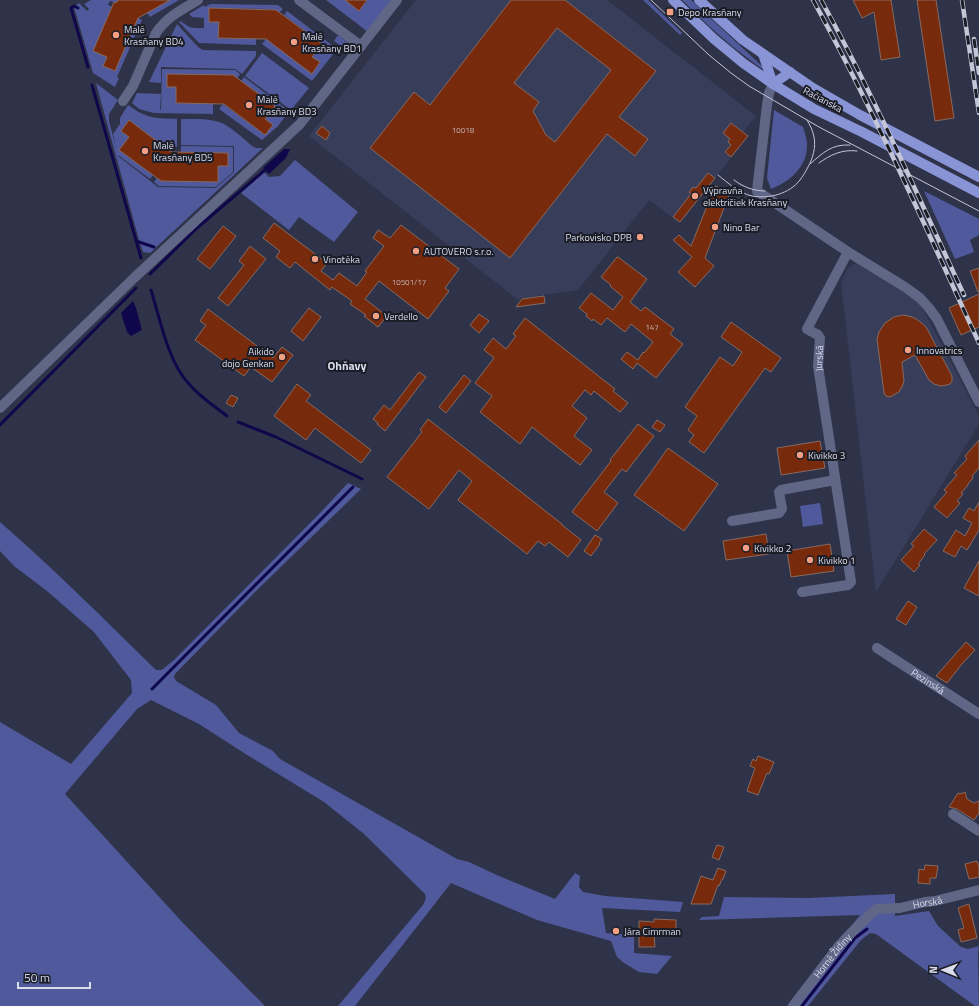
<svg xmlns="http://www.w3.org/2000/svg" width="979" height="1006" viewBox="0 0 979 1006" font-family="'Titillium Web',sans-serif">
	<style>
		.built { fill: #383d5a }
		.green { fill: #50599b }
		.water { fill: #10074b }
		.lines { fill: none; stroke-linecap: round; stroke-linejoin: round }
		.stream { stroke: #10074b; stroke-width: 3 }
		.building { fill: #772a0c; stroke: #876a61; fill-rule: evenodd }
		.minor { stroke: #606686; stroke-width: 10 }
		.major { stroke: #8994d6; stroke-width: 10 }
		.tram { stroke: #c2c6d6; stroke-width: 1 }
		.rail-casing { stroke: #c2c6d6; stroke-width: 4.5 }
		.rail { stroke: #1a1c26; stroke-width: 3; stroke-dasharray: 9; stroke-linecap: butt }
		.poi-dot { fill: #f39f83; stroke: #1a1c26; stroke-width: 1.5 }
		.labels { text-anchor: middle; stroke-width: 4; stroke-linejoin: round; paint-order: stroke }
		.number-label { font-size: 8px; fill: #c1b0b4 }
		.poi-label { font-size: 10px; fill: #daddec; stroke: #1a1c26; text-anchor: start }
		.street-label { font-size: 10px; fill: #daddec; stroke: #1a1c26 }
		.quarter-label { font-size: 12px; font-weight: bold; fill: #daddec; stroke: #1a1c26 }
	</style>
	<rect width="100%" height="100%" fill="#2f334a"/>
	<g class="built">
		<path d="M416,0H607L756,116L743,132L748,136L680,223L649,200L578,290L517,299L309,136Z"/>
		<path d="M857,262L916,300L924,311L979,416V424L876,592L841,282L848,268Z"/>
	</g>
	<g class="green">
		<path d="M91,0H118L116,3L110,1L108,5L113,7L107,57L103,66L115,71L138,18L142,20L117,77L119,78L115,87L93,73L74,7L79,3L87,11L89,9L84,4Z"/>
		<path d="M170,0H179L150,17L147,13Z"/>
		<path d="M326,0H345L359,11L367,1L366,0H392L368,32Z"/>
		<path d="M643,0H648L682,33L680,35Z"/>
		<path d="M682,0H691L763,67L762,69L733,47L710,27Z"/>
		<path d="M211,4L278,5L283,9L278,14L272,12V9L209,8V22H219V38L256,39V45L199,43L179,22L181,21C190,29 192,28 204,28V18L192,17L189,14L204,5V7Z"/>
		<path d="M287,11L337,49L312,81L262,44L266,39L312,73L320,63L312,57L322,44L284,15Z"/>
		<path d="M177,24L198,47L203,50L256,51V56L242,74L235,69L161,67V83L149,82Z"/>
		<path d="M337,36H339L348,43L350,50L349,52L334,41Z"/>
		<path d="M262,53L309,88L291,110L245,76Z"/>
		<path d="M162,69L235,70L240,74L236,80L229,75L167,74V87H176V103L213,104V114L154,113L139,109L132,103L137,93L161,94L160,109L161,110Z"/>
		<path d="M244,77L289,111L278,126L262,140L219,109L223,104L265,135L273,125L265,119L275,106L241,81Z"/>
		<path d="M96,83L118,100L109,114V121L117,152L113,134L120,124V118L128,105C147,119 155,118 177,119V147H174L171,152L129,120L121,131L129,137L119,150L153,175L150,179L118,155V156L158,187L216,188L234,172V146L181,145V119C193,119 207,118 219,122C229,125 244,139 252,146L256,148H263L150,253L143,252L139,240Z"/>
		<path d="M774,110L803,127C805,133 807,139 807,146C807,167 789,182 771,189L767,178Z"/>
		<path d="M181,146L233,147V172L216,187L159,186L154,182L157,178L218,182V166H228V153L181,152Z"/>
		<path d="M295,160L358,212L334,242L299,217L289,230L241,193L264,172L269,177L280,176Z"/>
		<path d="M924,191L979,219V235L970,240L974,252L955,259Z"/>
		<path d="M348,483L361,489L253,594L175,674L174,677L176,681L216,705L239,733L273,751L280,759L457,859L469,862L499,876L555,899L575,873L580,876L579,887L583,892L605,896L683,902L680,912L602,908L606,933L634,935V953L672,956L657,974L639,972L624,963L617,957L611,941L537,920L451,883L355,1006H338L423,905L426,898L425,894L364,834L324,802L244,753L199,724L151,700L137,709L65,794L184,924L265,1006H0V722L71,764L132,693L131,680L94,632L47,591L14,566L0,551V522C54,569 105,620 156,670H161L163,669L174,660L320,513Z"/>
		<path d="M820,503L823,524L803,527L800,506Z"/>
		<path d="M895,894V916L929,911L938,926L961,947L968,949L979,946L978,954L979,1006H975L876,934L870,933L861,940L808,1006H787L860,915L699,920L702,917L719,916L724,897L809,898Z"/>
	</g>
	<g class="water">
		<path d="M284,149H290L286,158L269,174L263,168Z"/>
		<path d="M133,301L136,308L142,330L131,336L127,332L121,313Z"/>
	</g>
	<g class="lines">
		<g class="stream">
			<path d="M78,8L74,6L71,8L88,67"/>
			<path d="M92,85L141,258"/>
			<path d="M136,241L154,247"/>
			<path d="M150,274L197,228L265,170"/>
			<path d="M151,290C160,319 168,362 189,384C200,397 214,406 227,416"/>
			<path d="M238,422L276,437L362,479"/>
			<path d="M0,425L136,288"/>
			<path d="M152,689L353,487"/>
			<path d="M802,1006L855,938L867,929"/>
		</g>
	</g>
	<g class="building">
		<path d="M118,0H170L138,18L115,71L103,66L107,57L93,51L114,2L116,3Z"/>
		<path d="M345,0H367L359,11Z"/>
		<path d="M511,0H565L656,71L619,117L648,139L635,156L607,134L510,258L370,148L414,92L430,105ZM557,28L611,70L555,142L546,135L533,111L539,102L514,83Z"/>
		<path d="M853,0H891L900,57L881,60L874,12L862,18Z"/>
		<path d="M917,0H936L954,118L935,121Z"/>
		<path d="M209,8L276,10L322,44L312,57L320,62L312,74L266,39L218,38L219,22H209Z"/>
		<path d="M167,74L233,75L275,106L265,119L273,125L265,135L224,104L176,103V87H167Z"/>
		<path d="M129,120L171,152L228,153V166H218V182L161,181L119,150L129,137L121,131Z"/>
		<path d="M731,123L748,136L731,157L725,152L731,145L728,142L730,139L723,133Z"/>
		<path d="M322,126L330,133L326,140L316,133Z"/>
		<path d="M708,173L715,178L680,222L673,217L691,194L689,192L693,187L696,188Z"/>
		<path d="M715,186L730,192L705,258L714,266L695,287L678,272L692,257L673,240L679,235L691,246Z"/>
		<path d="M274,223L327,263L321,271L333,280L339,273L357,286L367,272L365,271L384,246L373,238L378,230L390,238L401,225L459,269L445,288L449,291L428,319L379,281L365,299L387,316L378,327L364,316L366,315L350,304L352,301L332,287L330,290L295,262L290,268L276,257L280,251L263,238Z"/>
		<path d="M223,226L236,236L210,269L197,259Z"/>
		<path d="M250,246L266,259L228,306L218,298L244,265L239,261Z"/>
		<path d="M617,257H618L647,279L630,302L641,311L645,307L674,329L670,334L683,344L656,378L637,363L633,369L621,359L627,352L638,360L643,352L644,353L653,342L631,324L625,332L607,318L601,325L593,319L592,321L586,316L587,314L579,308L591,293L613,310L623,297L610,286L611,285L601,277Z"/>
		<path d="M979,268V292H978L970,271Z"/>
		<path d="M979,294V327L961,335L949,308Z"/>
		<path d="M544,296L545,303L516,307L522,299Z"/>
		<path d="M309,308L321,317L303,341L291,331Z"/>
		<path d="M208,309L273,358L282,347L293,355L272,382L251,367L244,376L195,340L206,325L200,321Z"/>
		<path d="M479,314L489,321L479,333L470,325Z"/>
		<path d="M903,315L912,317L916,319L923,324L926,327L952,376V381L950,384L947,385L941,386L934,384L929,380L915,355L902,362L904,381L902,387L899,392L890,397L886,396L884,393L877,339L879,332L885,323L894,317Z"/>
		<path d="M525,318L615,389L613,391L628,403L620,412L594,391L591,395L585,390L572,406L587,418L574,436L592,450L580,465L532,427L520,444L480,412L492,396L475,383L494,358L484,350L493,338L506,349L516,336L513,334Z"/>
		<path d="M731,322L781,358L771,372L765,368L704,453L689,442L694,435L688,430L697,416L685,407L720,357L733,366L742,352L721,337Z"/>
		<path d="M419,372L426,377L385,431L377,424L378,423L373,419L384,405L390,410Z"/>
		<path d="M464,375L471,381L446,413L439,407Z"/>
		<path d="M297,384L311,395L306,401L371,450L361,463L315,428L306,440L274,416Z"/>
		<path d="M231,395L238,398L233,407L226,403Z"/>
		<path d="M428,419L562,524V525L581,540L568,557L549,542L545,546L538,541L527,554L458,500L472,481L459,470L429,509L387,477L422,432L420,430Z"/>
		<path d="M657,420L665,425L660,432L652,427Z"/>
		<path d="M638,424L654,436L626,472L622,469L604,492L618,503L597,531L572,512L611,461L610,460Z"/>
		<path d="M979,440V468L972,476L973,478L968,484V485L961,493L963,494L957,501L960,503L947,518L934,507L947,492L944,490L957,475L954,473L967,459L965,456Z"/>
		<path d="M820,441L825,468L781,475L777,448Z"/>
		<path d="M668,448L718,484L684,531L634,495L649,475Z"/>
		<path d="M979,502V530L967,550L961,546L955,557L943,551L956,530L965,536L972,523L963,518L969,508L974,511Z"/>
		<path d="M924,529L937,540L924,554L925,555L918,564L920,565L914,572L901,560L914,546L911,544Z"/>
		<path d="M766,534L769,554L726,560L723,541Z"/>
		<path d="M595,535L602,539L599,543L600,544L591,556L584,551Z"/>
		<path d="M830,544L834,571L791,577L787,551Z"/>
		<path d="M979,561V596L964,588Z"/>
		<path d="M908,601L917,607L906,625L896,619Z"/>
		<path d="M966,642L975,650L962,664L947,683L936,676Z"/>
		<path d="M758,756L774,762L769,774L767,773L758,795L747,791L755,768L750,766L753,759L756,761Z"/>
		<path d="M965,792L967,799L974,803L979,801V813L974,820L957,809L949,807L958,793L960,794Z"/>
		<path d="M717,845L724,847L719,860L712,857Z"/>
		<path d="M977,861L979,867V877L969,879L965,864Z"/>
		<path d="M925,865L938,866L936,878H930V884L918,883L919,869L924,870Z"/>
		<path d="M718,868L726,871L723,879H722L719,886L718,885L711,904H691L701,876L713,880Z"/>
		<path d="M969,904L977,938L961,942L958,930L964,928L958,908Z"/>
		<path d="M654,919L676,920V934H654L655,947H639V921L654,922Z"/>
	</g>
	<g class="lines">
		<g class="minor">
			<path d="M299,0L361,46"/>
			<path d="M773,84L769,93L767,105L757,191L848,252L905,287L920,298L929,308L937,319L979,402"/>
			<path d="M123,101L133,86L156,33C167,17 181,10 198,0"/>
			<path d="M0,408L134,278L300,124L397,0"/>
			<path d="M732,521L779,513L782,509L779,492L781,490L835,480"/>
			<path id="s1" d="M802,592L848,585L851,582L818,366L820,338L818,335L807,329L848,252"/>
			<path id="s2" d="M877,648L979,714"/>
			<path d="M953,814L979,831"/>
			<path id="s3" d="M793,1006L838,947L853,931L876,909L900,908L925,902L935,901L979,890"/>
		</g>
		<g class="major">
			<path d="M673,0L714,39L743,63L773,84L814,109L862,132L979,193"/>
			<path d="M699,0L743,40L813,88L860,115L979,177"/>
			<path d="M763,54L773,84"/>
			<path d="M773,84L790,72"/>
		</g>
		<g class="tram">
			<path d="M651,0L709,55L731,73L749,86L819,127L979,211"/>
			<path d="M819,163C830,155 842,149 857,151"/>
			<path d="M810,164C823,153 831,144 850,145"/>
			<path d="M718,175C728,183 739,193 752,196C769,199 789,194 800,180C803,176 806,171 808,167C813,158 816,147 814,137C813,131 810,125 807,120"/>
			<path d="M734,180C743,187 754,191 765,191"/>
		</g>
		<g class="rail-casing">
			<g id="rail">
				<path d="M813,0C874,111 926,228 979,343"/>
				<path d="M821,0C874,96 918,196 964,295"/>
				<path d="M962,0L979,113"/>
				<path d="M974,39L979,73"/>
			</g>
		</g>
		<use href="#rail" class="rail"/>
	</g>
	<g class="poi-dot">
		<rect x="666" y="8" width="8" height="8" rx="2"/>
		<circle cx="116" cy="35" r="4"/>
		<circle cx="294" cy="42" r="4"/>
		<circle cx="249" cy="105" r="4"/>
		<circle cx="145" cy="151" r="4"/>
		<circle cx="695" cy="196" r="4"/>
		<circle cx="715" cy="227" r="4"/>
		<circle cx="640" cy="237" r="4"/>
		<circle cx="416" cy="251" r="4"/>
		<circle cx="315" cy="259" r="4"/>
		<circle cx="376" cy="316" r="4"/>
		<circle cx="908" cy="350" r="4"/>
		<circle cx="282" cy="357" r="4"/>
		<circle cx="800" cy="455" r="4"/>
		<circle cx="746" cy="548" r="4"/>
		<circle cx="810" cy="560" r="4"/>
		<circle cx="616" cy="931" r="4"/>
	</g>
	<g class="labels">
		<g class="number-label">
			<text x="463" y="133">10018</text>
			<text x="409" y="285">10501/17</text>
			<text x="652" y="330">147</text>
		</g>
		<g class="poi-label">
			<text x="678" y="16">Depo Krasňany</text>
			<text x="124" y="33">Malé<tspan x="124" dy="12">Krasňany BD4</tspan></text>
			<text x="302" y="40">Malé<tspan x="302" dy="12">Krasňany BD1</tspan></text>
			<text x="257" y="103">Malé<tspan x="257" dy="12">Krasňany BD3</tspan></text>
			<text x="153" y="149">Malé<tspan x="153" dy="12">Krasňany BD5</tspan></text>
			<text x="703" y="194">Výpravňa<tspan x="703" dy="12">električiek Krasňany</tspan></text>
			<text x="723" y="231">Nino Bar</text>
			<text x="632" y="241" text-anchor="end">Parkovisko DPB</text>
			<text x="424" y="255">AUTOVERO s.r.o.</text>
			<text x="323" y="263">Vinotéka</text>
			<text x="384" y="320">Verdello</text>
			<text x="916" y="354">Innovatrics</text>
			<text x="274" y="355" text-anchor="end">Aikido<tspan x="274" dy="12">dojo Genkan</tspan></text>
			<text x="808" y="459">Kivikko 3</text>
			<text x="754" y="552">Kivikko 2</text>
			<text x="818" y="564">Kivikko 1</text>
			<text x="624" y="935">Jára Cimrman</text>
		</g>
		<g class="street-label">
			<text transform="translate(823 99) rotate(28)" y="4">Račianska</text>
			<text dy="4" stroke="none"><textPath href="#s1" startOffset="277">Jurská</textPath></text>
			<text dy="4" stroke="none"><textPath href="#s2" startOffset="61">Pezinská</textPath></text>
			<text dy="4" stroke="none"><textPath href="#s3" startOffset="180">Horská</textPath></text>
			<text dy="4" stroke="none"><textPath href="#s3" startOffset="64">Horné Židiny</textPath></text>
		</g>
		<g class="quarter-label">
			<text x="347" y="370">Ohňavy</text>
		</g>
	</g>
	<g transform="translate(943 970) rotate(271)" stroke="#1a1c26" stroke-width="3" paint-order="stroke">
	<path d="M0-3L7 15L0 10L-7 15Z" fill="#daddec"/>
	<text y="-6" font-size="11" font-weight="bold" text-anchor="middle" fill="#daddec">N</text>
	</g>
	<path d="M18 982v6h72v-6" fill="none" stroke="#daddec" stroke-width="2"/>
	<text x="24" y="982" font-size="12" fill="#daddec" stroke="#1a1c26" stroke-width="3" paint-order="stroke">50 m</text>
</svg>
